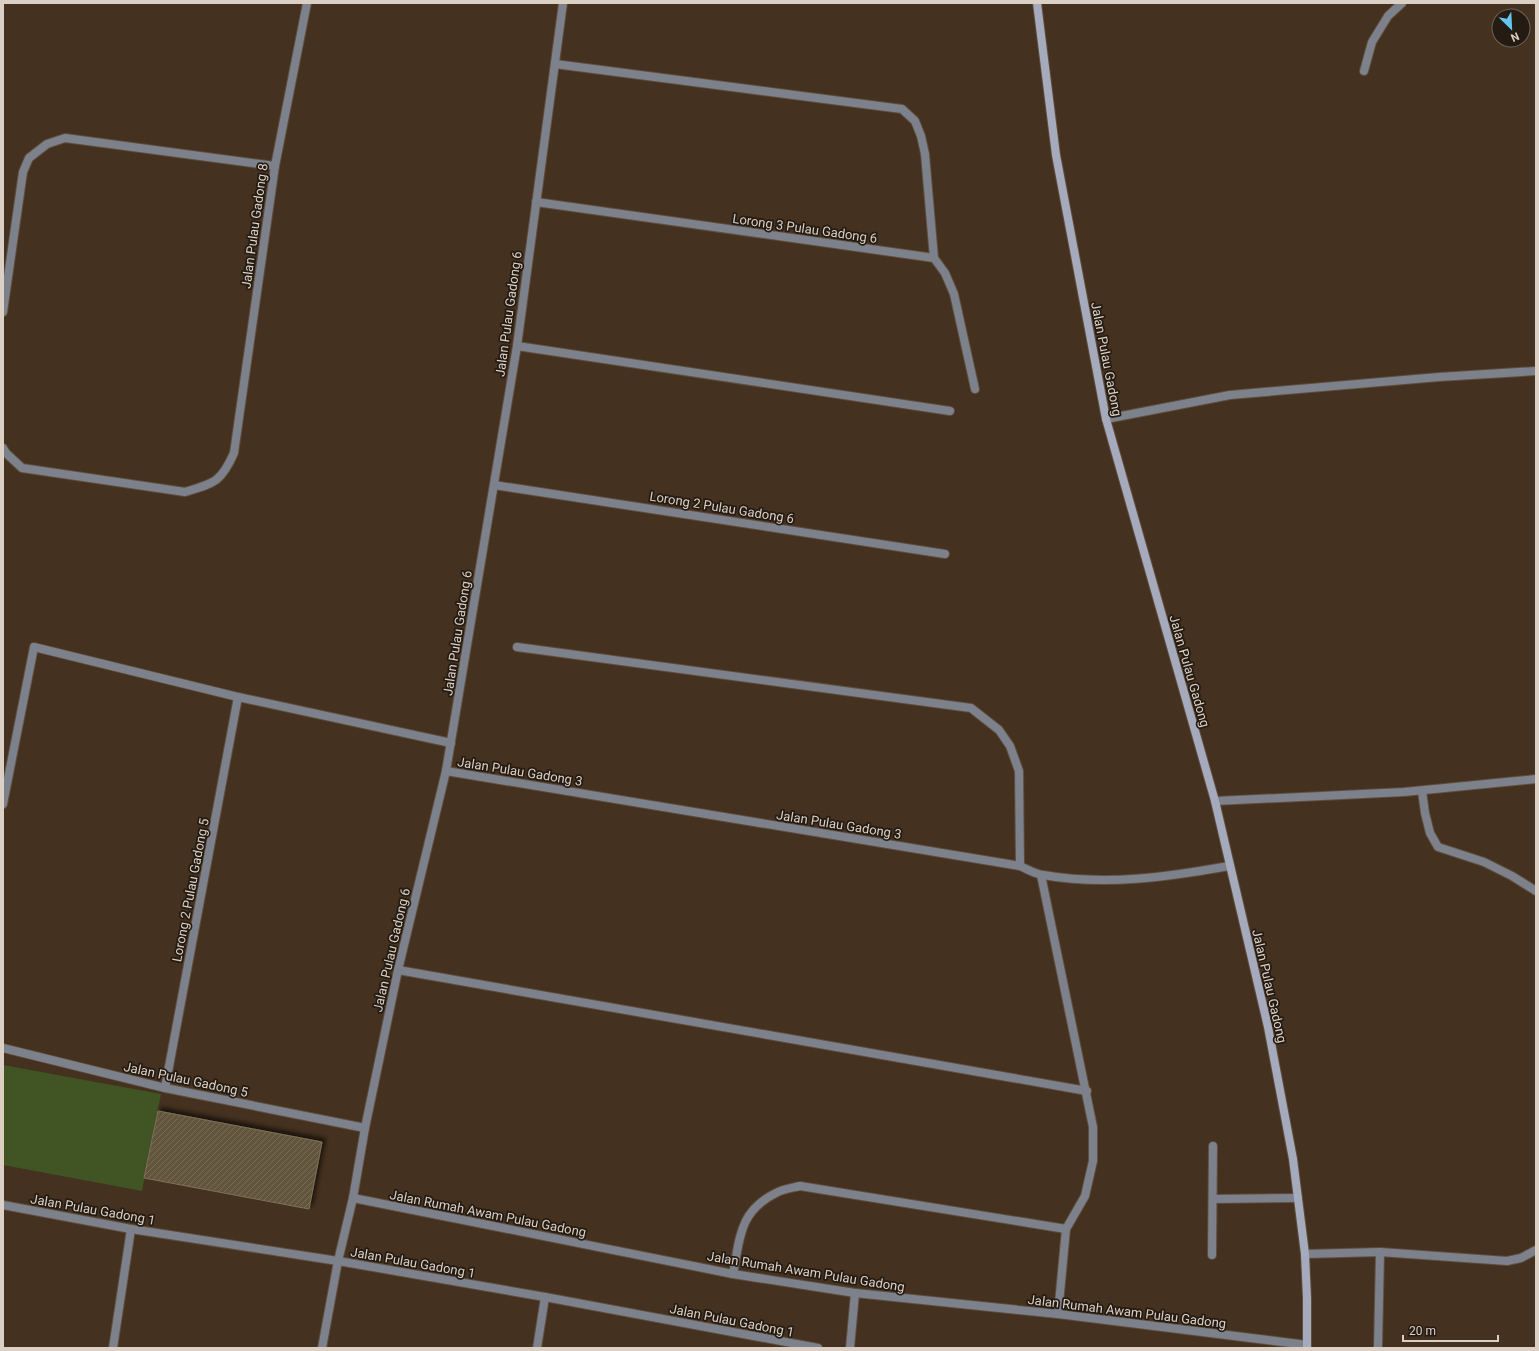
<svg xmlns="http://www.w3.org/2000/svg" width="1539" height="1351" viewBox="0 0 1539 1351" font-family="Roboto,sans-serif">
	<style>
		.park { fill: #415524 }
		.building { fill: url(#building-hatch); stroke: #807158; filter: url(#shadow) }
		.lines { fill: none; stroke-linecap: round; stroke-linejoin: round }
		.service-casing { stroke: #5f4e3d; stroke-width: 10 }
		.minor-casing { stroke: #5f4e3d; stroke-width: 10 }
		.secondary-casing { stroke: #5f4e3d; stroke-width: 10 }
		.service { stroke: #7d818c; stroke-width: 8 }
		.minor { stroke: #7d818c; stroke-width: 8 }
		.secondary { stroke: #a5aabd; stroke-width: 8 }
		.labels { text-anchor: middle; stroke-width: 3.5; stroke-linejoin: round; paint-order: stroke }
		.street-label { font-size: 13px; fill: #dcd0c5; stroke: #241b13 }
	</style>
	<defs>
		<pattern id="building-hatch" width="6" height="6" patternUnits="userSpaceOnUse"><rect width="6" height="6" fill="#62543c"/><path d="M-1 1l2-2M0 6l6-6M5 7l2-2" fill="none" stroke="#786c57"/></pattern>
		<filter id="shadow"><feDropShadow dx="3.5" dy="-3.5" stdDeviation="2" flood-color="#0009"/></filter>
	</defs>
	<rect width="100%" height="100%" fill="#44311f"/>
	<path class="park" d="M3,1065L161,1094L142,1191L3,1165Z"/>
	<path class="building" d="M158,1111L322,1142L309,1209L144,1178Z"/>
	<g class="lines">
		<g class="service-casing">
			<g id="service">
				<path d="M517,346L950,411"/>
				<path d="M517,647L971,708L999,730L1010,746L1019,771L1020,866"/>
				<path d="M1213,1199L1298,1198"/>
				<path d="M1305,1254L1380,1252L1507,1261L1521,1258L1536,1250"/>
				<path d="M1212,1255L1213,1146"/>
				<path d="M1378,1348L1380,1252"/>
			</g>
		</g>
		<g class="minor-casing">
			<g id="minor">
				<path d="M555,64L902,109L915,121L921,136L925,154L934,258"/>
				<path d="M1364,71L1372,42L1388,16L1402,3"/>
				<path d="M536,202L934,258L945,273L954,294L975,389"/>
				<path d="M3,312L23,172L29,158L47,144L65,138L275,166"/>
				<path d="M1106,419L1230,395L1439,377L1536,371"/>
				<path d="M3,448L6,453L22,468L185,492C215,483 221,482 234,453L275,166L307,3"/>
				<path d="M494,485L945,554"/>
				<path d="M446,771L1020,866C1027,869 1035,874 1043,875C1105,886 1168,877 1229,866"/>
				<path d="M1422,791L1425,813L1430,833L1438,847L1484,862L1512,876L1536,891"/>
				<path d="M1215,801L1404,792L1536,779"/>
				<path d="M3,804L34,647L238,697L451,743"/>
				<path d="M1041,875L1093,1127V1161L1085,1196L1066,1229L1058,1314"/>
				<path d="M398,970L1087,1091"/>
				<path d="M3,1048L165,1088L365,1128"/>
				<path d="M165,1088L238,697"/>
				<path d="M353,1198L733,1274L855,1293L1058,1314L1307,1345"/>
				<path d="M3,1205L131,1229L338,1261L545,1297L818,1348"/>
				<path d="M733,1274C740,1238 739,1211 776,1193C783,1189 792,1188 800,1186L1066,1229"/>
				<path d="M113,1348L131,1229"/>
				<path d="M322,1348L338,1261L353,1198L365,1128L398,970L446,771L517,346L563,3"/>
				<path d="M537,1348L545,1297"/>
				<path d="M850,1348L855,1293"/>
			</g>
		</g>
		<g class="secondary-casing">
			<path id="secondary" d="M1037,3L1056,155L1106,419L1215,801L1268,1027L1293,1159L1305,1254L1307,1298V1348"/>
		</g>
		<use href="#service" class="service"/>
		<use href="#minor" class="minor"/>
		<use href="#secondary" class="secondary"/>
	</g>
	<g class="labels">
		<g class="street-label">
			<text transform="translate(254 226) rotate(-82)" y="5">Jalan Pulau Gadong 8</text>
			<text transform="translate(805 228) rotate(8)" y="5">Lorong 3 Pulau Gadong 6</text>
			<text transform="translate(508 314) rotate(-82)" y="5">Jalan Pulau Gadong 6</text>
			<text transform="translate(1107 359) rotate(79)" y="5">Jalan Pulau Gadong</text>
			<text transform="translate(722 507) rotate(9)" y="5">Lorong 2 Pulau Gadong 6</text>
			<text transform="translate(457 633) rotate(-81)" y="5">Jalan Pulau Gadong 6</text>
			<text transform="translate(1190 671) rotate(74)" y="5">Jalan Pulau Gadong</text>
			<text transform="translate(520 771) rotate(9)" y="5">Jalan Pulau Gadong 3</text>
			<text transform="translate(839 824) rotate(9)" y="5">Jalan Pulau Gadong 3</text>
			<text transform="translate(190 890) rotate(-79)" y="5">Lorong 2 Pulau Gadong 5</text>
			<text transform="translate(391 950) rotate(-77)" y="5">Jalan Pulau Gadong 6</text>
			<text transform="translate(1270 986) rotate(77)" y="5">Jalan Pulau Gadong</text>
			<text transform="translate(186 1079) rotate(12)" y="5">Jalan Pulau Gadong 5</text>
			<text transform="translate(93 1209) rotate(10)" y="5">Jalan Pulau Gadong 1</text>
			<text transform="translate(488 1213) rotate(11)" y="5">Jalan Rumah Awam Pulau Gadong</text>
			<text transform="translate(413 1262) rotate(10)" y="5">Jalan Pulau Gadong 1</text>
			<text transform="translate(806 1271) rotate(9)" y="5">Jalan Rumah Awam Pulau Gadong</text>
			<text transform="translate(1127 1311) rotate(7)" y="5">Jalan Rumah Awam Pulau Gadong</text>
			<text transform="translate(732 1320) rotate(11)" y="5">Jalan Pulau Gadong 1</text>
		</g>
	</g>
	<rect width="1539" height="1351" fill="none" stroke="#dcd0c5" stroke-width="8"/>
	<g transform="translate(1511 28) rotate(156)"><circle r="19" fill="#241b13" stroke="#6e635a"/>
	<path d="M0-3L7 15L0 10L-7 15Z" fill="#64c5ee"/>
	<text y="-6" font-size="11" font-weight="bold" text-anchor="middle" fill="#dcd0c5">N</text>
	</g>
	<path d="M1403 1335v6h95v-6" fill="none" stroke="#dcd0c5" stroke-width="2"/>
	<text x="1409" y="1335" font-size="12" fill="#dcd0c5" stroke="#241b13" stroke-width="3" paint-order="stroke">20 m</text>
</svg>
